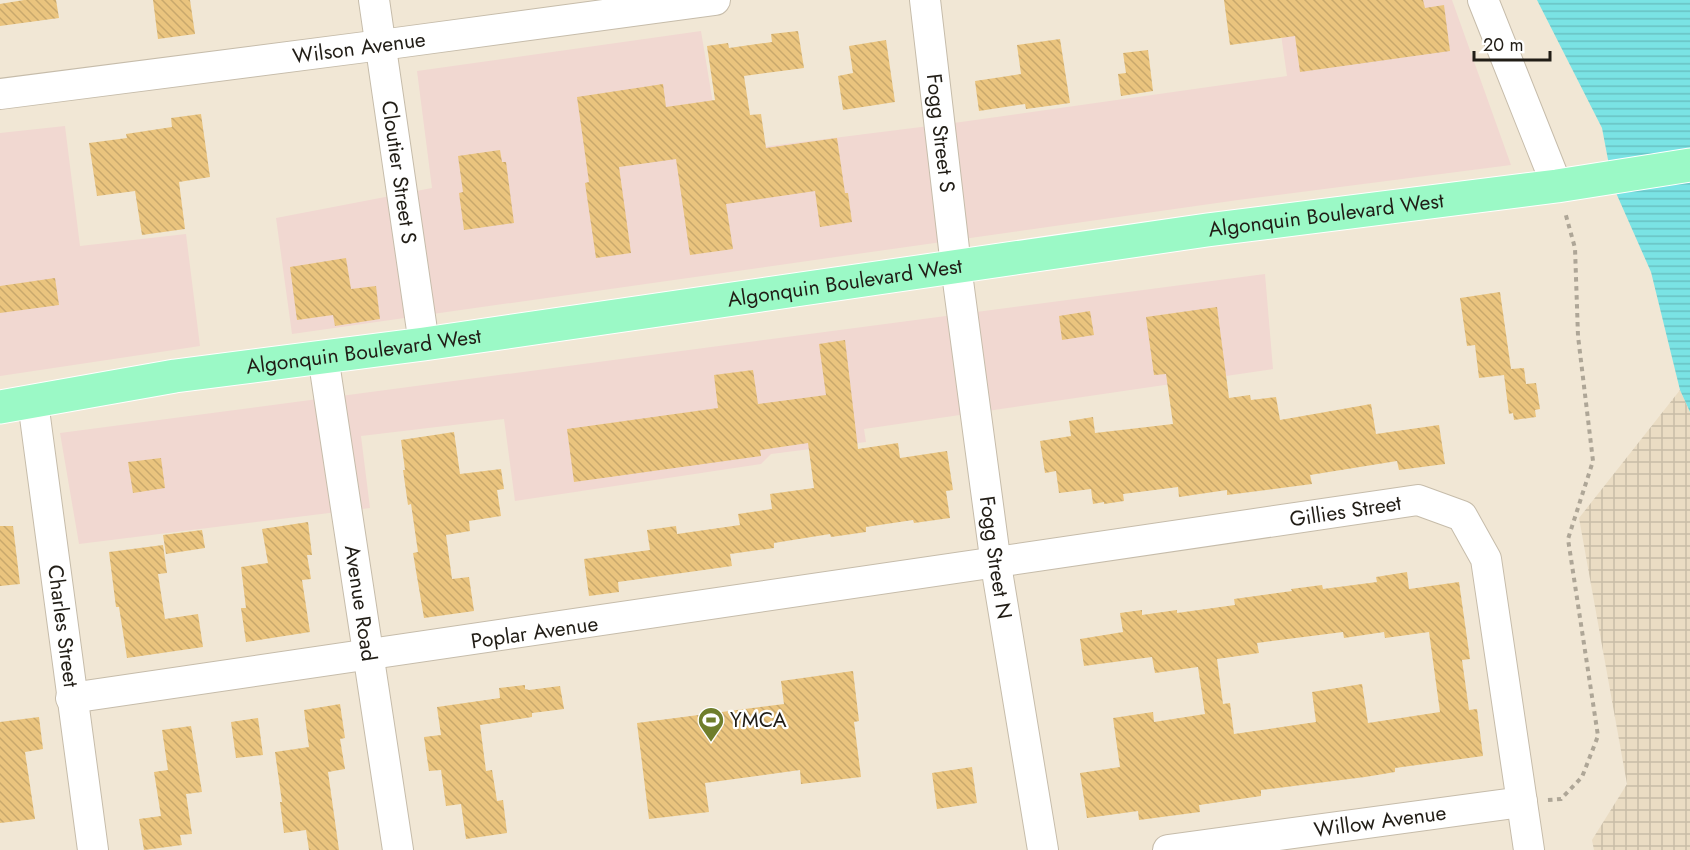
<svg xmlns="http://www.w3.org/2000/svg" width="1690" height="850" viewBox="0 0 1690 850" font-family="Jost,sans-serif">
	<style>
		.commercial { fill: #f1d8d1 }
		.industrial { fill: url(#industrial-grid) }
		.water { fill: url(#water-rules) }
		.building { fill: url(#building-back-hatch); fill-rule: evenodd }
		.lines { fill: none; stroke-linecap: round; stroke-linejoin: round }
		.street-casing { stroke: #c6bcaa; stroke-width: 32 }
		.primary-casing { stroke: #fff; stroke-width: 35 }
		.path { stroke: #aea697; stroke-width: 4; stroke-dasharray: 4.5 4.5; stroke-linecap: butt }
		.street { stroke: #fff; stroke-width: 30 }
		.primary { stroke: #9bf9c6; stroke-width: 33 }
		.labels { text-anchor: middle; stroke-width: 4.5; stroke-linejoin: round; paint-order: stroke }
		.street-label { font-size: 21px; fill: #211d16; stroke: #fff }
		.poi-label { font-size: 21px; fill: #211d16; stroke: #fff; text-anchor: start }
	</style>
	<defs>
		<pattern id="industrial-grid" width="8" height="8" patternUnits="userSpaceOnUse" patternTransform="scale(1.5)"><rect width="8" height="8" fill="#eadcc3"/><path d="M0 4h8M4 0v8" fill="none" stroke="#c8bca7"/></pattern>
		<pattern id="water-rules" width="6" height="5" patternUnits="userSpaceOnUse" patternTransform="scale(1.5)"><rect width="6" height="5" fill="#7ae3e4"/><path d="M0 2.5h6" fill="none" stroke="#69c2c3"/></pattern>
		<pattern id="building-back-hatch" width="6" height="6" patternUnits="userSpaceOnUse" patternTransform="scale(1.5)"><rect width="6" height="6" fill="#eac47e"/><path d="M-1 5l2 2M0 0l6 6M5-1l2 2" fill="none" stroke="#c8a86c"/></pattern>
	</defs>
	<rect width="100%" height="100%" fill="#f1e7d5"/>
	<g class="commercial">
		<path d="M1276,0H1452L1511,165L1238,200L292,334L276,218L432,188L417,71L701,31L721,152L961,122L1287,76Z"/>
		<path d="M65,126L80,246L186,234L200,346L0,376V133Z"/>
		<path d="M1265,274L1273,369L864,429L866,442L771,454L761,464L515,501L504,419L361,436L370,508L79,544L60,433Z"/>
	</g>
	<path class="industrial" d="M1680,390L1690,412V850H1594L1592,840L1627,784L1579,518Z"/>
	<path class="water" d="M1537,0H1690V412L1680,390L1651,272L1613,186L1602,128Z"/>
	<g class="building">
		<path d="M24,0H56L59,18L0,26V4Z"/>
		<path d="M153,0H190L195,34L158,39Z"/>
		<path d="M1224,0H1423L1425,8L1444,5L1450,51L1300,72L1295,36L1230,45Z"/>
		<path d="M798,31L804,68L744,76L750,115L761,114L766,148L837,138L845,193H848L852,222L820,227L815,191L726,204L733,249L690,255L676,159L619,167L631,253L596,258L585,183L589,182L577,97L663,84L666,107L715,100L707,46L728,43L729,48L772,42L771,34Z"/>
		<path d="M1060,39L1070,103L1026,109L1025,104L979,111L975,81L1021,74L1017,45Z"/>
		<path d="M886,40L895,102L843,110L838,76L853,73L849,46Z"/>
		<path d="M1148,50L1153,91L1121,96L1118,74L1126,73L1123,53Z"/>
		<path d="M201,114L210,177L179,182L185,229L142,235L135,191L97,196L89,143L127,138L126,134L172,127L171,118Z"/>
		<path d="M500,150L502,162H506L514,223L464,230L459,193L463,192L458,156Z"/>
		<path d="M346,258L351,289L376,286L380,319L335,326L333,315L297,320L290,267Z"/>
		<path d="M55,278L59,305L0,313V286Z"/>
		<path d="M1500,292L1511,369L1524,368L1526,384L1536,383L1540,409L1535,410L1536,417L1514,420L1513,413L1509,414L1504,375L1479,378L1475,345L1467,346L1460,298Z"/>
		<path d="M1217,307L1229,398L1250,395L1251,400L1276,397L1280,420L1371,404L1376,434L1439,425L1445,464L1399,470L1397,461L1310,475L1312,484L1227,495V490L1179,497L1178,487L1123,494L1124,501L1104,504V502L1093,504L1091,489L1059,493L1056,471L1045,473L1040,441L1071,436L1069,421L1093,417L1095,433L1173,424L1166,374L1154,375L1146,317Z"/>
		<path d="M1090,311L1094,335L1062,340L1059,316Z"/>
		<path d="M845,340L858,449L898,443L900,458L947,451L953,490L946,491L950,518L914,523L913,520L866,527V532L831,537L830,534L774,543V548L730,554L732,566L618,582L619,592L589,596L584,559L650,550L647,530L676,526L677,534L740,525L738,514L772,509L770,494L814,488L808,443L760,450L761,456L574,482L567,429L718,408L714,375L753,370L758,404L826,395L819,344Z"/>
		<path d="M454,432L460,474L501,469L504,489L497,490L501,516L469,521L470,531L446,535L452,579L469,577L474,611L424,618L413,553L418,552L411,504L408,505L403,470H405L401,440Z"/>
		<path d="M161,458L165,488L133,493L128,462Z"/>
		<path d="M308,522L312,555H307L311,579L302,580L310,632L246,642L241,608H246L241,567L268,563L262,529Z"/>
		<path d="M0,526H13L20,584L0,586Z"/>
		<path d="M202,530L205,548L166,554L163,535Z"/>
		<path d="M163,545L167,573L158,574L165,619L198,614L203,647L127,658L119,607H116L109,552Z"/>
		<path d="M1407,572L1409,589L1459,582L1470,659L1462,660L1469,710L1477,709L1483,756L1395,768V772L1365,777L1261,790V796L1199,805L1200,812L1139,820L1138,811L1087,818L1080,773L1120,767L1113,718L1153,712L1154,722L1205,714L1198,667L1155,673L1152,657L1084,666L1080,639L1123,632L1120,613L1142,610V615L1177,610V613L1235,605L1234,599L1292,591L1291,589L1322,585L1323,589L1377,582L1376,577ZM1343,632L1344,638L1384,632L1385,638L1429,632L1440,712L1368,723L1362,684L1312,692L1316,722L1234,734L1230,703L1223,704L1217,659L1259,653L1257,643Z"/>
		<path d="M853,671L859,721L854,722L861,777L801,784L800,770L705,783L709,812L649,819L637,723L784,704L781,681Z"/>
		<path d="M525,685V689L529,690L560,686L564,709L532,713V717L480,725L486,771L492,770L497,801L503,800L507,833L466,839L461,804L446,806L441,770L429,771L424,737L441,735L437,707L500,698L499,688Z"/>
		<path d="M340,704L345,738L340,739L345,769L328,772L339,850H309L306,830L284,833L280,802H282L275,752L309,747L304,710Z"/>
		<path d="M39,717L43,749L25,752L35,819L0,823V722Z"/>
		<path d="M258,718L263,755L236,758L231,722Z"/>
		<path d="M191,726L202,792L186,794L192,834L180,835L182,845L144,850L139,819L161,816L154,772L168,770L162,730Z"/>
		<path d="M972,767L977,803L937,809L932,773Z"/>
	</g>
	<g class="lines">
		<g class="street-casing">
			<g id="street">
				<path id="s1" d="M374,0L424,344"/>
				<path id="s2" d="M925,0L956,266L996,565L1043,850"/>
				<path d="M1483,0L1557,186"/>
				<path id="s3" d="M0,94L381,45L715,0"/>
				<path id="s4" d="M323,356L398,850"/>
				<path id="s5" d="M33,402L93,850"/>
				<path id="s6" d="M71,698C521,636 970,569 1418,500L1462,516L1486,559L1529,850"/>
				<path id="s7" d="M1168,850L1522,802"/>
			</g>
		</g>
		<g class="primary-casing">
			<g id="primary">
				<path id="s8" d="M0,407L175,376L424,344L1207,230L1557,186L1690,165"/>
			</g>
		</g>
		<path class="path" d="M1548,800L1561,799L1582,777L1598,736L1568,539L1593,461L1578,336L1575,248L1565,212"/>
		<use href="#street" class="street"/>
		<use href="#primary" class="primary"/>
	</g>
	<defs>
		<g id="stadium-pin" transform="scale(1.35)"><path d="M0 17L-7.5 6A9.5 9.5 0 1 1 7.5 6Z" fill="#6f7e2c" stroke="#fff"/><path d="M0-5a6.5 5 0 1 0 0 10a6.5 5 0 1 0 0-10ZM-3.5-1.8h7v3.6h-7Z" fill="#fff"/></g>
	</defs>
	<g fill-rule="evenodd">
		<use href="#stadium-pin" x="711" y="720"/>
	</g>
	<g class="labels">
		<g class="street-label">
			<text dy="7" stroke="none"><textPath href="#s3" startOffset="362">Wilson Avenue</textPath></text>
			<text dy="7" stroke="none"><textPath href="#s2" startOffset="134">Fogg Street S</textPath></text>
			<text dy="7" stroke="none"><textPath href="#s1" startOffset="174">Cloutier Street S</textPath></text>
			<text dy="7" stroke="none"><textPath href="#s8" startOffset="1340">Algonquin Boulevard West</textPath></text>
			<text dy="7" stroke="none"><textPath href="#s8" startOffset="854">Algonquin Boulevard West</textPath></text>
			<text dy="7" stroke="none"><textPath href="#s8" startOffset="368">Algonquin Boulevard West</textPath></text>
			<text dy="7" stroke="none"><textPath href="#s6" startOffset="1288">Gillies Street</textPath></text>
			<text dy="7" stroke="none"><textPath href="#s2" startOffset="562">Fogg Street N</textPath></text>
			<text dy="7" stroke="none"><textPath href="#s4" startOffset="250">Avenue Road</textPath></text>
			<text dy="7" stroke="none"><textPath href="#s5" startOffset="226">Charles Street</textPath></text>
			<text dy="7" stroke="none"><textPath href="#s6" startOffset="468">Poplar Avenue</textPath></text>
			<text dy="7" stroke="none"><textPath href="#s7" startOffset="214">Willow Avenue</textPath></text>
		</g>
		<g class="poi-label">
			<text x="730" y="727">YMCA</text>
		</g>
	</g>
	<path d="M1474 51v9h76v-9" fill="none" stroke="#211d16" stroke-width="3"/>
	<text x="1483" y="51" font-size="18" fill="#211d16" stroke="#ffffff" stroke-width="4.5" paint-order="stroke">20 m</text>
</svg>
